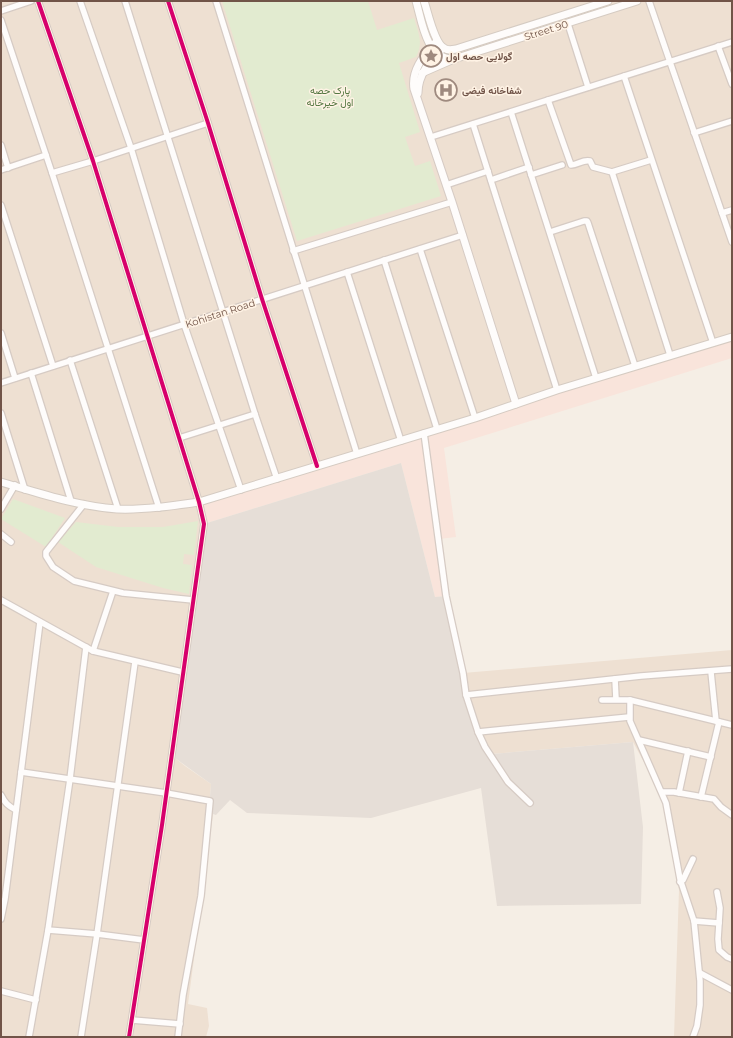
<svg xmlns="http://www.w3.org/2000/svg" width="733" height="1038" viewBox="0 0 733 1038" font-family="Montserrat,Vazirmatn,sans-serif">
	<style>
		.residential { fill: #eee0d2 }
		.commercial { fill: #f9e4db }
		.industrial { fill: #e6ded7 }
		.green { fill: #e2ebd0 }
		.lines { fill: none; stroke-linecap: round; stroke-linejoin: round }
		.minor-casing { stroke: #d6cbc4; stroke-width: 8 }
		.tertiary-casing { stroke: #d6cbc4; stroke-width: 9 }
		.secondary-casing { stroke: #d5cbc2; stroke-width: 9 }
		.minor { stroke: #fefcfb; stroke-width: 5.5 }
		.tertiary { stroke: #fefcfb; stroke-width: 7 }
		.secondary { stroke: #fefcfb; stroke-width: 7 }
		.cycleway-casing { stroke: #fff3e5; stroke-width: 6 }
		.cycleway { stroke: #d6006c; stroke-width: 4 }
		.labels { text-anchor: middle; stroke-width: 3; stroke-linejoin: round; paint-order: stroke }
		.street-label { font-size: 10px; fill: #715448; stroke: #fff3e5 }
		.poi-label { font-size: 10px; font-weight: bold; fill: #715448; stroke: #fff3e5; text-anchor: start }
		.park-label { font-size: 10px; fill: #547741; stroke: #fff3e5 }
	</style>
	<rect width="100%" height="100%" fill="#f5eee5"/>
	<g class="residential">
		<path d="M1,1H732V337L199,502L207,523L186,668L175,758L185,766L211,784L210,797L213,814L188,1004L207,1008L209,1026L206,1037H1Z"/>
		<path d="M732,650V1037H674L679,890L663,797L633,742L491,754L478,732L463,673Z"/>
	</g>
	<path class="commercial" d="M732,337V358L444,448L456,537L439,539L446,596L435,597L401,463L207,523L199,502Z"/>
	<path class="industrial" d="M401,463L435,597L446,596L463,673L478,732L491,754L633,742L643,827L641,904L497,906L481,788L371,818L247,813L230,800L216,815L213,814L210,797L211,784L175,758L186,668L207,523Z"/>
	<g class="green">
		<path d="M222,1H368L377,30L414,18C418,33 424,42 416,57L399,63L420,132L405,137L415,166L430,161L441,196L297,241Z"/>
		<path d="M13,499L65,518L46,547L1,519Z"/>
		<path d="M198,521L194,555L184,554L183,564L192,565L189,594L163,588L96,567L58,542L76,522L118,527H163Z"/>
	</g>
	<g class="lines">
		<g class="minor-casing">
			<g id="minor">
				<path d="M38,1L93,161L199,502L204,524L162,825L129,1037"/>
				<path d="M80,1L131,148L184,324L241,490"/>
				<path d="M125,1L255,414L277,479"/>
				<path d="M168,1L208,123L262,299L317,466"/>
				<path d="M216,1L357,454"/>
				<path d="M649,1L732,242"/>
				<path d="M1,11L31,1"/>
				<path d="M1,20L52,173L159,508"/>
				<path d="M568,24L588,87"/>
				<path d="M718,46L732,84"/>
				<path d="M624,76L713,343"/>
				<path d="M548,100L571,165C578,165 583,159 590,161L593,167L612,172L651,160"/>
				<path d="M511,112L596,378"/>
				<path d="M473,124L557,390"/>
				<path d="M694,133L732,121"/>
				<path d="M431,137L732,42"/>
				<path d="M1,145L8,168"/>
				<path d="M1,170L46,155"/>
				<path d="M612,172L670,355"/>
				<path d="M52,173L93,161L208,123"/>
				<path d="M531,175L562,165"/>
				<path d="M491,180L529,167"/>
				<path d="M446,185L488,171"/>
				<path d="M1,205L53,366"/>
				<path d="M722,213L732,210"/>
				<path d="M550,232L584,221H587L588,223L635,366"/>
				<path d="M420,249L475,418"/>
				<path d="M293,251L452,202"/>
				<path d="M384,260L437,429"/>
				<path d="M347,272L401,441"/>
				<path d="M1,333L15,378"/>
				<path d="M70,360L118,509"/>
				<path d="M31,373L71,501"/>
				<path d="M1,383L463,235"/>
				<path d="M1,413L25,490"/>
				<path d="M424,433L446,596L463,673L466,695L478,732L485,747L508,782L530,803"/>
				<path d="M179,438L255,414"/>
				<path d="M84,504L46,552V556L53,567L74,581L123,593L193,600"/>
				<path d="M1,509L15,485"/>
				<path d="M1,534L11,542"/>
				<path d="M1,600L93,651L182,672"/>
				<path d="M93,651L113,591"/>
				<path d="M711,672L716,721"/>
				<path d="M615,679L616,699"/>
				<path d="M466,695L641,676L732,669"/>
				<path d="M602,700H630L732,725"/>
				<path d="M630,700V721L666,803L680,879L694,921L700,981V1005L697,1026L693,1037"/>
				<path d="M478,732L629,717"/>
				<path d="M639,740L711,757"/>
				<path d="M21,772L166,793L210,801L201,896L183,995L178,1037"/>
				<path d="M662,792H674L714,799L721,807L732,815"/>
				<path d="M679,793L688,751"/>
				<path d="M1,795C5,803 8,806 16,810"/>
				<path d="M701,797L719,722"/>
				<path d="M680,882L683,880L693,859"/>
				<path d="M717,892L720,908L718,939L719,950L727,957L732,959"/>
				<path d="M1,919L5,899L40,622"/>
				<path d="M694,921L719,923"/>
				<path d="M48,930L97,934L144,940"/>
				<path d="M700,973L732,990"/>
				<path d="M1,991L36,1000"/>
				<path d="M132,1020L180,1024"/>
				<path d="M29,1037L48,930L70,779L86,647"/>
				<path d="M81,1037L97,934L135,662"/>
			</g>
		</g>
		<g class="tertiary-casing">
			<g id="tertiary">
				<path d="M435,43C423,56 411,71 414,89L452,202L516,404"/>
				<path d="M418,93C418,74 430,61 443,48"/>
			</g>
		</g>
		<g class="secondary-casing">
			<g id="secondary">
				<path d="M416,1C422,22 426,58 452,59"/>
				<path d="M424,1C428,12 434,43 444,48C448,51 451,50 456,49L608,1"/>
				<path d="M422,73L454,59L637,1"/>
				<path d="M1,482C39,493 77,506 117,509C144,510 172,506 199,502L475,418L557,390L732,337"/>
			</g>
		</g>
		<use href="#minor" class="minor"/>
		<use href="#tertiary" class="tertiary"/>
		<use href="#secondary" class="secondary"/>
		<g class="cycleway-casing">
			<g id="cycleway">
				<path d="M38,1L93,161L199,502L204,524L162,825L129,1037"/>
				<path d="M168,1L208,123L262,299L317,466"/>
			</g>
		</g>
		<use href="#cycleway" class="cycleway"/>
	</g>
	<defs>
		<g id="sight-ring" transform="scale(1.15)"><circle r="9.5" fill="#fff3e5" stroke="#9f8a7f" stroke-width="1.5"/><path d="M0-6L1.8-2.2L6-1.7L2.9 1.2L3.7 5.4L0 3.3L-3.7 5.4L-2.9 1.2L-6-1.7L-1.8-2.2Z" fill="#9f8a7f"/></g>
		<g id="hospital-ring" transform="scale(1.15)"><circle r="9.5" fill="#fff3e5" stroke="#9f8a7f" stroke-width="1.5"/><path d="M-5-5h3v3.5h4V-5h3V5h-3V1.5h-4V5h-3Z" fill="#9f8a7f"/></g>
	</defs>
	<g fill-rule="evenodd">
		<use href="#sight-ring" x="431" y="56"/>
		<use href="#hospital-ring" x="446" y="90"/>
	</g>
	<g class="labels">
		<g class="street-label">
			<text transform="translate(546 30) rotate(-17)" y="4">Street 90</text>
			<text transform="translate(220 313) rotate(-18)" y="4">Kohistan Road</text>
		</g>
		<g class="poi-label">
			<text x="446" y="60">گولایی حصه اول</text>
			<text x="462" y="94">شفاخانه فیضی</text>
		</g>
		<g class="park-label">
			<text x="330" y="94">پارک حصه<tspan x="330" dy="12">اول خیرخانه</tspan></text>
		</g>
	</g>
	<rect width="733" height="1038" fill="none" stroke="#715448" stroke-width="4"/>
</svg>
